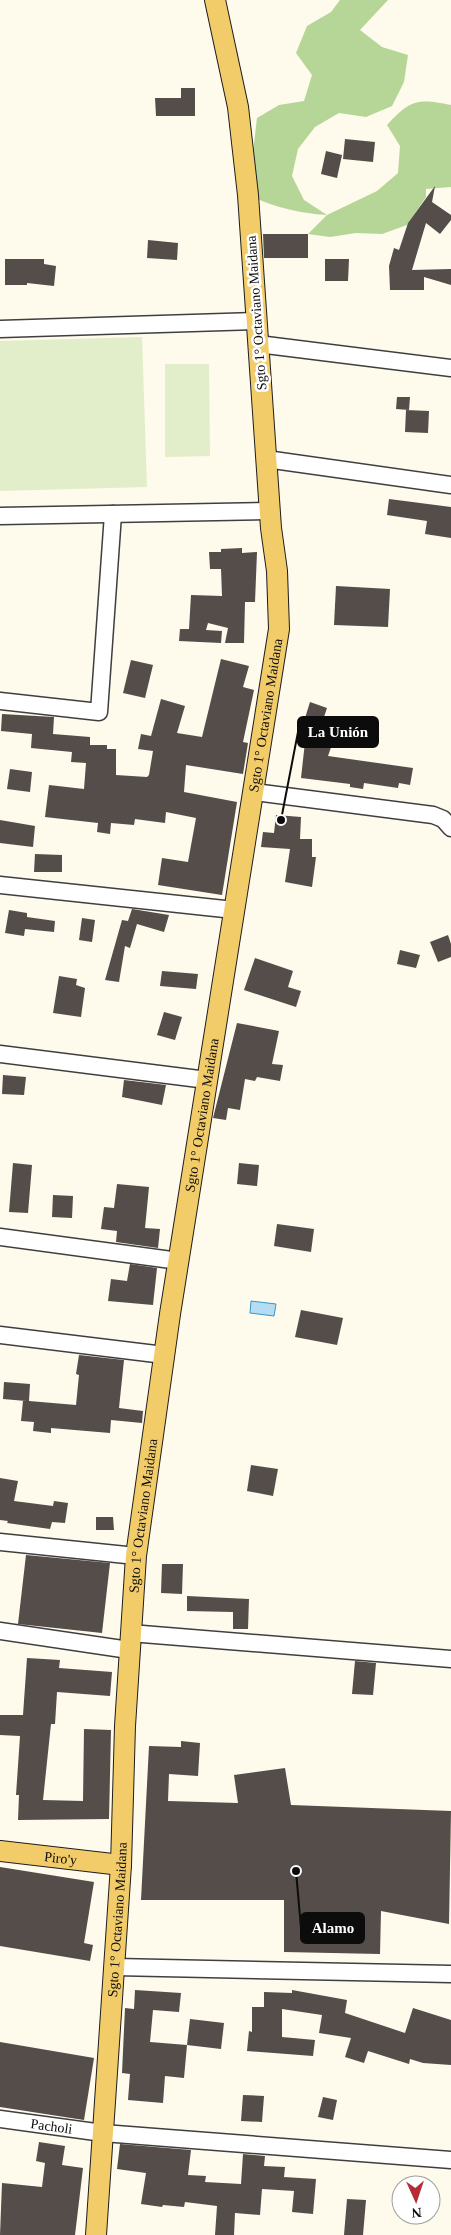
<svg xmlns="http://www.w3.org/2000/svg" width="451" height="2235" viewBox="0 0 451 2235" font-family="Georgia,serif">
	<style>
		.forest { fill: #b6d697 }
		.pitch { fill: #e2eec9 }
		.water { fill: #b3ddf3; stroke: #3d94c7 }
		.building { fill: #544d49 }
		.lines { fill: none; stroke-linecap: round; stroke-linejoin: round }
		.minor-casing { stroke: #3f3f3f; stroke-width: 19 }
		.major-casing { stroke: #1d1d1d; stroke-width: 22 }
		.minor { stroke: #fff; stroke-width: 16 }
		.major { stroke: #f2cc68; stroke-width: 20 }
		.labels { text-anchor: middle; stroke-width: 5; stroke-linejoin: round; paint-order: stroke }
		.street-label { font-size: 14px; fill: #0c0c0c; stroke: #fff }
		.leader { fill: none; stroke: #0c0c0c; stroke-width: 2 }
		.callout-dot { fill: #0c0c0c; stroke: #fff; stroke-width: 2 }
		.callout { fill: #0c0c0c; stroke: #0c0c0c; stroke-width: 2 }
		.callout-label { font-size: 15px; text-anchor: middle; font-weight: bold; fill: #fff }
	</style>
	<rect width="100%" height="100%" fill="#fefaec"/>
	<path class="forest" d="M340,0H388L360,30L382,47L408,55L404,82L392,106L366,117L339,113L315,127L298,149L292,176L304,200L327,215L377,191L398,173L400,146L387,125C410,100 417,98 451,105V187L426,189V197L407,225L382,234L356,233L330,237L308,234L327,215C298,213 274,207 248,195L257,118L279,105L304,101L312,75L296,53L307,26L331,12Z"/>
	<g class="pitch">
		<path d="M142,337L147,487L0,491V341Z"/>
		<path d="M165,364H209L210,456L165,457Z"/>
	</g>
	<path class="water" d="M251,1301L276,1304L274,1316L250,1313Z"/>
	<g class="building">
		<path d="M181,88H195V116H156L155,98H181Z"/>
		<path d="M345,139L375,142L373,162L343,159Z"/>
		<path d="M326,151L342,155L337,178L321,174Z"/>
		<path d="M435,186L432,202L451,215V220L440,234L426,223L412,270L451,269V285L424,277V290H390L389,266L394,248L399,250L408,223Z"/>
		<path d="M263,234H308V258H264Z"/>
		<path d="M148,240L178,243L177,260L147,258Z"/>
		<path d="M5,259H44V264L56,266L54,286L27,283V285H5Z"/>
		<path d="M325,259H349L348,281H325Z"/>
		<path d="M397,397H410L409,410L396,409Z"/>
		<path d="M406,410L429,411L428,433L405,432Z"/>
		<path d="M389,499L451,507V538L425,534L427,521L387,515Z"/>
		<path d="M242,548V553L257,552L255,602H245L244,643H225L228,628L208,623L206,630L222,631L221,643L179,641L180,629H189L191,595L222,596L221,569H210L209,552H221V549Z"/>
		<path d="M336,586L390,589L388,627L334,625Z"/>
		<path d="M221,659L249,666L243,687L254,690L243,742L248,743L243,774L186,765L184,792L237,802L222,895L158,885L162,858L188,862L196,818L166,812L165,823L135,819L134,825L111,823L110,834L97,832L98,823L45,817L49,785L84,789L86,763L71,762L72,752L31,748L32,734L1,731L2,714L54,717L53,734L90,737V745H107V749H116V775L147,777L149,775L153,751L138,749L141,734L151,736L161,699L185,706L177,733L202,737Z"/>
		<path d="M131,660L153,665L145,698L123,693Z"/>
		<path d="M310,702L327,708L322,723L338,727L328,756L413,768L410,785L399,783L398,788L364,783L363,789L350,787V784L301,778L306,733L301,731Z"/>
		<path d="M10,769L32,772L30,792L7,789Z"/>
		<path d="M276,815L301,817L300,839H312V857H316L312,887L285,882L290,849L261,847L263,832L274,833Z"/>
		<path d="M0,820L35,826L33,847L0,843Z"/>
		<path d="M35,854L62,855V872H34Z"/>
		<path d="M132,909L169,915L164,932L137,924L130,948L125,946L119,982L105,980L122,920L128,921Z"/>
		<path d="M9,910L27,913V917L55,921L54,932L25,929L24,936L5,933Z"/>
		<path d="M82,918L95,920L92,942L79,940Z"/>
		<path d="M448,935L451,944V957L438,962L430,942Z"/>
		<path d="M400,950L420,955L416,968L397,964Z"/>
		<path d="M255,958L293,971L288,987L301,991L296,1007L244,990Z"/>
		<path d="M162,971L198,974L196,989L160,986Z"/>
		<path d="M59,976L77,979L76,985L85,988L81,1017L53,1013Z"/>
		<path d="M164,1012L182,1017L175,1040L157,1035Z"/>
		<path d="M237,1023L279,1031L272,1064L283,1065L280,1081L257,1077L255,1081L245,1079L240,1110L228,1108L226,1120L213,1118Z"/>
		<path d="M3,1075L26,1077L24,1095L2,1094Z"/>
		<path d="M124,1080L166,1085L162,1105L122,1097Z"/>
		<path d="M13,1163L32,1165L28,1213L9,1212Z"/>
		<path d="M239,1163L259,1165L257,1186L237,1184Z"/>
		<path d="M117,1184L149,1187L145,1228L160,1229L158,1248L116,1242L117,1231L101,1229L104,1207L114,1208Z"/>
		<path d="M53,1195L73,1196L72,1218L52,1217Z"/>
		<path d="M277,1224L314,1229L311,1252L274,1246Z"/>
		<path d="M130,1264L157,1268L153,1305L108,1301L111,1279L127,1281Z"/>
		<path d="M301,1310L343,1318L337,1345L295,1337Z"/>
		<path d="M79,1355L124,1360L119,1408L143,1411L142,1423L111,1420L110,1433L51,1428V1433L33,1431L34,1422L21,1421L23,1401H26L3,1399L4,1382L30,1384L29,1401L76,1405L79,1375L76,1374Z"/>
		<path d="M251,1465L278,1469L273,1496L247,1491Z"/>
		<path d="M0,1478L18,1481L14,1501L53,1506L54,1501L68,1503L65,1523L52,1522L50,1529L7,1523L8,1521L0,1520Z"/>
		<path d="M96,1517H113L114,1530H96Z"/>
		<path d="M26,1555L110,1563L102,1633L18,1624Z"/>
		<path d="M162,1564H183L182,1594L161,1593Z"/>
		<path d="M187,1596L249,1599L248,1629H233V1612L187,1611Z"/>
		<path d="M27,1658L60,1660L59,1668L112,1672L110,1696L57,1692L55,1724H51L43,1800L83,1801L84,1729L111,1730L109,1819L18,1820L19,1795H16L20,1736L0,1735V1715H23Z"/>
		<path d="M355,1661L376,1663L373,1695L352,1694Z"/>
		<path d="M181,1741L200,1743L198,1776L169,1774L168,1801L238,1803L234,1775L285,1768L291,1805L451,1811L449,1924L381,1911L380,1954L284,1952V1900H141L149,1746L181,1747Z"/>
		<path d="M0,1867L94,1882L84,1943L93,1945L90,1961L0,1946Z"/>
		<path d="M135,1990L181,1993L179,2012L153,2010L150,2042L187,2045L184,2078L165,2076L163,2103L128,2100L130,2074L122,2073L125,2008L134,2009Z"/>
		<path d="M292,1990L347,2000L345,2013L405,2033L413,2008L451,2020V2065L423,2063L410,2059L409,2064L368,2051L364,2063L345,2057L351,2038L319,2033L322,2015L282,2009V2037L315,2040L313,2056L247,2051L249,2031L252,2032V2007H264V1992L292,1993Z"/>
		<path d="M190,2019L224,2023L221,2049L187,2045Z"/>
		<path d="M0,2042L94,2058L84,2120L0,2107Z"/>
		<path d="M243,2095L264,2096L262,2122L241,2121Z"/>
		<path d="M323,2097L337,2100L333,2120L318,2117Z"/>
		<path d="M39,2142L65,2146L62,2165L83,2168L75,2235H0L2,2183L42,2187L45,2163L36,2161Z"/>
		<path d="M120,2144L191,2150L188,2175L206,2176L205,2182L241,2184L243,2154L265,2156L264,2166L285,2167L284,2177L316,2179L313,2214L292,2212L294,2191L262,2189L260,2215L235,2213L234,2235H215L217,2206L185,2202L184,2207L163,2205L162,2207L141,2204L146,2173L117,2169Z"/>
		<path d="M347,2199L366,2200L363,2235H344Z"/>
	</g>
	<g class="lines">
		<g class="minor-casing">
			<g id="minor">
				<path d="M0,329L257,321"/>
				<path d="M258,344L451,368"/>
				<path d="M266,459L451,485"/>
				<path d="M0,516L270,511"/>
				<path d="M0,701L99,712L113,514"/>
				<path d="M254,792L433,815L443,819L451,828"/>
				<path d="M0,885L234,910"/>
				<path d="M0,1054L207,1080"/>
				<path d="M0,1237L179,1261"/>
				<path d="M0,1335L164,1355"/>
				<path d="M0,1542L136,1556"/>
				<path d="M0,1631L129,1650"/>
				<path d="M130,1633L451,1659"/>
				<path d="M115,1967L451,1974"/>
				<path id="s1" d="M0,2119L103,2133L451,2160"/>
			</g>
		</g>
		<g class="major-casing">
			<g id="major">
				<path id="s2" d="M0,1851L121,1865"/>
				<path id="s3" d="M96,2235L121,1865L125,1726L136,1556L170,1314L279,629L277,571L271,528L248,195L238,107L215,0"/>
			</g>
		</g>
		<use href="#minor" class="minor"/>
		<use href="#major" class="major"/>
	</g>
	<g class="labels">
		<g class="street-label">
			<text transform="translate(256 313) rotate(-94)" y="5">Sgto 1° Octaviano Maidana</text>
			<text dy="5" stroke="none"><textPath href="#s3" startOffset="1531">Sgto 1° Octaviano Maidana</textPath></text>
			<text dy="5" stroke="none"><textPath href="#s3" startOffset="1126">Sgto 1° Octaviano Maidana</textPath></text>
			<text dy="5" stroke="none"><textPath href="#s3" startOffset="721">Sgto 1° Octaviano Maidana</textPath></text>
			<text dy="5" stroke="none"><textPath href="#s2" startOffset="61">Piro'y</textPath></text>
			<text dy="5" stroke="none"><textPath href="#s3" startOffset="316">Sgto 1° Octaviano Maidana</textPath></text>
			<text dy="5" stroke="none"><textPath href="#s1" startOffset="52">Pacholi</textPath></text>
		</g>
	</g>
	<path class="leader" d="M281 820L298 732M296 1871L301 1928"/>
	<g class="callout-dot">
		<circle cx="281" cy="820" r="5"/>
		<circle cx="296" cy="1871" r="5"/>
	</g>
	<g class="callout">
		<rect x="298" y="717" width="80" height="30" rx="5"/>
		<rect x="301" y="1913" width="63" height="30" rx="5"/>
	</g>
	<g class="callout-label">
		<text x="338" y="737">La Unión</text>
		<text x="333" y="1933">Alamo</text>
	</g>
	<g transform="translate(416 2200) rotate(177)"><circle r="24" fill="#ffffff" stroke="#9e9e9e"/>
	<path d="M0-4L9 19L0 12L-9 19Z" fill="#b52b36"/>
	<text y="-8" font-size="14" font-weight="bold" text-anchor="middle" fill="#0c0c0c">N</text>
	</g>
</svg>
